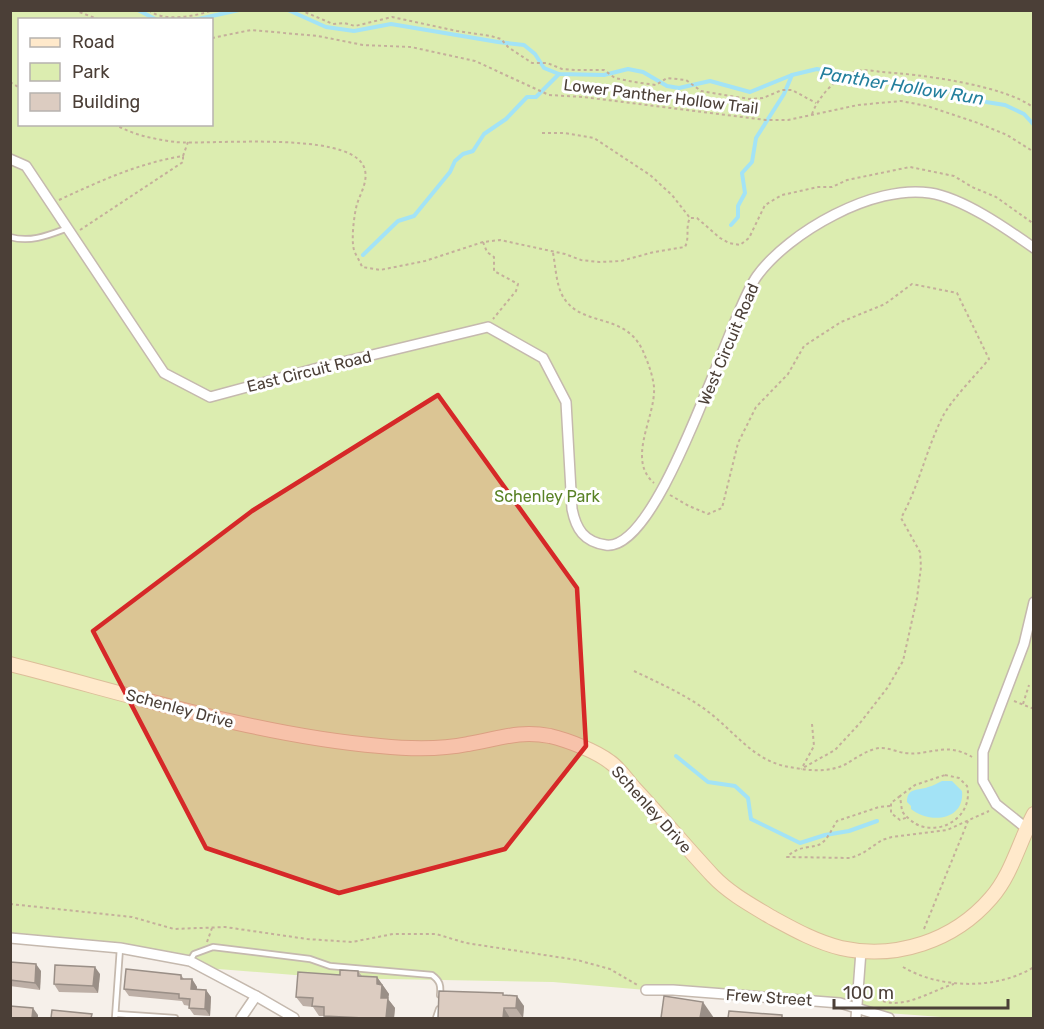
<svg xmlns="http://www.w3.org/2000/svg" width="1044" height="1029" viewBox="0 0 1044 1029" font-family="Rubik,sans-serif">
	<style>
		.green { fill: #dcedb0; fill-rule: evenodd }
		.water { fill: #a3e3f6 }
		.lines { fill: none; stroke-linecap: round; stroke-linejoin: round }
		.stream { stroke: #a3e3f6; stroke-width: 4 }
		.lane-casing { stroke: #c5b9ae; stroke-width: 8 }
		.street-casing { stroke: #c5b9ae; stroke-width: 12 }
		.secondary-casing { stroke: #dcbe99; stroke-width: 16 }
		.path { stroke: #c5af9b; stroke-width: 2; stroke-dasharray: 3 3; stroke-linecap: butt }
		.lane { stroke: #fff; stroke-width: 4.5 }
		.street { stroke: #fff; stroke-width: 9 }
		.secondary { stroke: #ffe9cb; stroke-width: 14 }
		.wall { fill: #bdafa6 }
		.shaded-wall { fill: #9a8f87 }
		.building { fill: #dcccc1; stroke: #9a8f87; stroke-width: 1.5 }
		.marked { fill: #d62828; fill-opacity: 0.2; stroke: #d62828; stroke-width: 4.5; stroke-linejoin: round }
		.labels { text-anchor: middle; stroke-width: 6; stroke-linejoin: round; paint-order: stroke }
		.street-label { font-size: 16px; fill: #4b3f37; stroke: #fff }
		.park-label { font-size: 16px; fill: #598225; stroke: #fff }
		.water-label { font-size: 18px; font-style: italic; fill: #237f9d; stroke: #fff }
	</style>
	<rect width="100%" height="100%" fill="#f6f0ea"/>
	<path class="green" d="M11,11H1033V1018H955L887,1013L673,990H646L553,982L332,978L193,967L120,948L11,938ZM20,20H212V124H20Z"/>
	<path class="water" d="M942,781H952L962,791C965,821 929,824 911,809V806L907,802C907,787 918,791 928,787C933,786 937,783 942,781Z"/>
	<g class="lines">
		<g class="stream">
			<path d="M138,10L157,20"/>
			<path d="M288,10L326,27L354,31L391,24L498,42L524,45L535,54L544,68L559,74L604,75L628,69L643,72L667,86L679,88L710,81L750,92L792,75L817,69L876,81L933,87L967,94L986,102L1005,105L1024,114L1034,125"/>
			<path d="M165,20H181"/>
			<path d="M194,20L239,10"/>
			<path d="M731,225L738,217V206L745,193L742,173L752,162L756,138L784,94L792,75"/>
			<path d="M363,255L398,221L414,216L450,172L455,161L463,154L473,151L484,134L506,119L527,97H536L559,74"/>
			<path d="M676,756L708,782L735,786L748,798L751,819L800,843L825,835L849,831L877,821"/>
		</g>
		<g class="lane-casing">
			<g id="lane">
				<path d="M10,237C31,243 49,235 68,228"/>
				<path d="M190,961L194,954L213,947L310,959L330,966L432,975C440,981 441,985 440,995"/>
				<path d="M116,1014L175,1018"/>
				<path d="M115,1018L120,948"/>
				<path d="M436,1018L439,1009"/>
			</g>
		</g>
		<g class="street-casing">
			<g id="street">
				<path d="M10,159L26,166L164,373L210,397L318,368L488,327L543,358L566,402L572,509C576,529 584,542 606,545C661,552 728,317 757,276C789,232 874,184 930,193C963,198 1007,229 1034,248"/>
				<path d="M1026,828L996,804L983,781V752L1024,644L1034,602"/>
				<path d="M10,938L120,948L190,961L256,996L294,1018"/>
				<path d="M646,990H673L840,1003L889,1018"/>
				<path d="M241,1018L256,996"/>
				<path d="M856,1018L861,951"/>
			</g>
		</g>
		<g class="secondary-casing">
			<path id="secondary" d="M10,664C132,695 254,735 380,746C409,749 439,750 468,744C499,739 518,730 550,736C567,740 596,751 610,762C619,768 626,779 634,788C661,817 686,847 713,876C729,893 751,905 771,917C793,929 816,942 841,948C896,960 954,941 991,898C1012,874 1019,842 1034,814"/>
		</g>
		<g class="path">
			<path d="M74,10L100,20"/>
			<path d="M149,10C163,23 197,16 213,10"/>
			<path d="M300,10L333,24L344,23L355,26L392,17L457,31L491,36L501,39L508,47L532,63H547L562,69L576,70H604L615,78L634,82L656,85L667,78L686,80L701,91L749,99L763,98L782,90H792L816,103"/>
			<path d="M212,38L251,30L318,36L363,45L411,47L475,61L549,95L583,97L766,120H788L858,105L901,101L927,106L978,123L1007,135L1034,152"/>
			<path d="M10,82L20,88"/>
			<path d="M812,114C818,97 838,74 858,71C865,69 874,71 881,72C918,74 1005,85 1034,108"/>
			<path d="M114,124C133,135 154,139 175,142C212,145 344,131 363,165C370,178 361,192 357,204C354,215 351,240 354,250C356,256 360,261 362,267L380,270L425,261L483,242L500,240L565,254L581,260L599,262L621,261L654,252L685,247C690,237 685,228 690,218H697L720,238L729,243L740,245L749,238L765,205L782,195L818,187H832L847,180L910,167L954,176L972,187L996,197L1034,224"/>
			<path d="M542,133H565L594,138L650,175L672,195L690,218"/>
			<path d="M59,200C100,181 139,163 183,156L188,142"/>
			<path d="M80,230L183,162V156"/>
			<path d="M483,242L487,252L494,257V271L518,284L516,291L493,319"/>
			<path d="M553,253C556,268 556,289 566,301C587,328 629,312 645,356C649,365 653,377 654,387C656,417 626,459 654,483"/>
			<path d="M670,495L689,506L708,514L722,508L738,443L756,407L788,374L804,346L841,322L885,304L912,284L957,293L989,359C976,375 950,401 942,418C926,450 919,486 901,518L920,552L921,567L917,598L903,661L888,687L860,723L835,750L801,769"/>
			<path d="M634,671C659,683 684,694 706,710C732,729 751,758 784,766C804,770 827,774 846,764C856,758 867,750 879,748C887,747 897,752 905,753C931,756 945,741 972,757"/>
			<path d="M1014,701L1034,709"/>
			<path d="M1023,704L1029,685"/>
			<path d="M803,766L814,746L812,724"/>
			<path d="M945,775L959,778L967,786C974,815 942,837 916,824C911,821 905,816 902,811L900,796L915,785Z"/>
			<path d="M900,796L891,803V813L900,820L908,817"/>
			<path d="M890,806L879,807L837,821C832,828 829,837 823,842C815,850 801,843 787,857L851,858L863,853L882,840L892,837L947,830L989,811"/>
			<path d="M10,904L132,917L174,929L225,927L307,939L352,942L393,934H436L466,943L577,960L610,969L639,986"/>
			<path d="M924,929L968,821"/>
			<path d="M207,942L212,928"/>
			<path d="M903,967C940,989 997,990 1034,967"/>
			<path d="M883,1001C905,1009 933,990 954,984"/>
		</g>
		<use href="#lane" class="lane"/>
		<use href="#street" class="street"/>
		<use href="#secondary" class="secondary"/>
	</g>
	<g class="wall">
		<path d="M10,962L41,971L40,990L10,986Z"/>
		<path d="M358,971L362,976L377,977L389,994L388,999L395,1008L394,1018H326L324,1016H319L313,1007L303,1006L296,997L340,975Z"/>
		<path d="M100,974L98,993L59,992L54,984Z"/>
		<path d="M181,975L184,979H192L197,987V989L206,990L211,997L210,1016L194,1015L189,1008L190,1006L184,1005L182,1001L129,996L124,989Z"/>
		<path d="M505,996L524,1006L523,1018H438Z"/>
	</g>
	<g class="shaded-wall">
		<path d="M36,964L41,971L40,990L35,983Z"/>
		<path d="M95,967L100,974L98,993L93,986Z"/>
		<path d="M377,977L389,994L388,999L395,1008L394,1018H386L377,984Z"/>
		<path d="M192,979L197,987L196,996L191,989Z"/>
		<path d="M206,990L211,997L210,1016L205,1009Z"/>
		<path d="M517,996L524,1006L523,1018L516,1008Z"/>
		<path d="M703,1002L714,1018H700Z"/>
		<path d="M33,1008L38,1015V1018H32Z"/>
		<path d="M504,1008L510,1018H503Z"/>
	</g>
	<g class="building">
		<path d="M10,962L36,964L35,983L10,980Z"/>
		<path d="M55,965L95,967L93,986L54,984Z"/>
		<path d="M126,969L181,975V979H192L191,989L206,990L205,1009L189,1008L190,999L179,998V994L124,989Z"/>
		<path d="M340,970L358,971V976L377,977V984L382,985L381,998H388L386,1018H364L324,1016V1007L312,1006L313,998L296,997L298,972L340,975Z"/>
		<path d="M439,991L503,993V995L517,996L516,1008H504L503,1018H438Z"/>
		<path d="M664,996L703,1002L700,1018H661Z"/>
		<path d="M10,1006L33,1008L32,1018H10Z"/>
		<path d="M52,1010L92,1014L91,1018H51Z"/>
		<path d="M729,1011L782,1015V1018H728Z"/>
	</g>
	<path class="marked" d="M438,395L577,588L586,746L505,849L339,893L206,848L93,631L252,511Z"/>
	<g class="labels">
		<g class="street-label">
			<text transform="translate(661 96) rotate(7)" y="6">Lower Panther Hollow Trail</text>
			<text transform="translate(728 344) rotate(-67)" y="6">West Circuit Road</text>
			<text transform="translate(309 371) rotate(-14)" y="6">East Circuit Road</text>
			<text transform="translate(180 708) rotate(15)" y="6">Schenley Drive</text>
			<text transform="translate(652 809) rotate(48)" y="6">Schenley Drive</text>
			<text transform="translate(769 997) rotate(4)" y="6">Frew Street</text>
		</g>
		<g class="park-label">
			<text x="547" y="502">Schenley Park</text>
		</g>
		<g class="water-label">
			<text transform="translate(902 86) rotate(9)" y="6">Panther Hollow Run</text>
		</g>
	</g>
	<rect width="1044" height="1029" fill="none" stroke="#4b3f37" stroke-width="24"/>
	<rect x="18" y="18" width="195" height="108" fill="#ffffff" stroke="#b7b2af" stroke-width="1.5"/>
	<rect x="30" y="38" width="30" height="9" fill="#ffe9cb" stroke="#b7b2af" stroke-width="1.5"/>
	<text x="72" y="48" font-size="18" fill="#4b3f37">Road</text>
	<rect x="30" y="63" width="30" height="18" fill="#dcedb0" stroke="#b7b2af" stroke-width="1.5"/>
	<text x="72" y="78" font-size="18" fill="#4b3f37">Park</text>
	<rect x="30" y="93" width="30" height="18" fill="#dcccc1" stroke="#b7b2af" stroke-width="1.5"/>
	<text x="72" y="108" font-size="18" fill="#4b3f37">Building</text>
	<path d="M834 999v9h174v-9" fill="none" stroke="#4b3f37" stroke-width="3"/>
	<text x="843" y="999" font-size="18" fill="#4b3f37" stroke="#ffffff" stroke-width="4.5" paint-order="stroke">100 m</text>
</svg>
